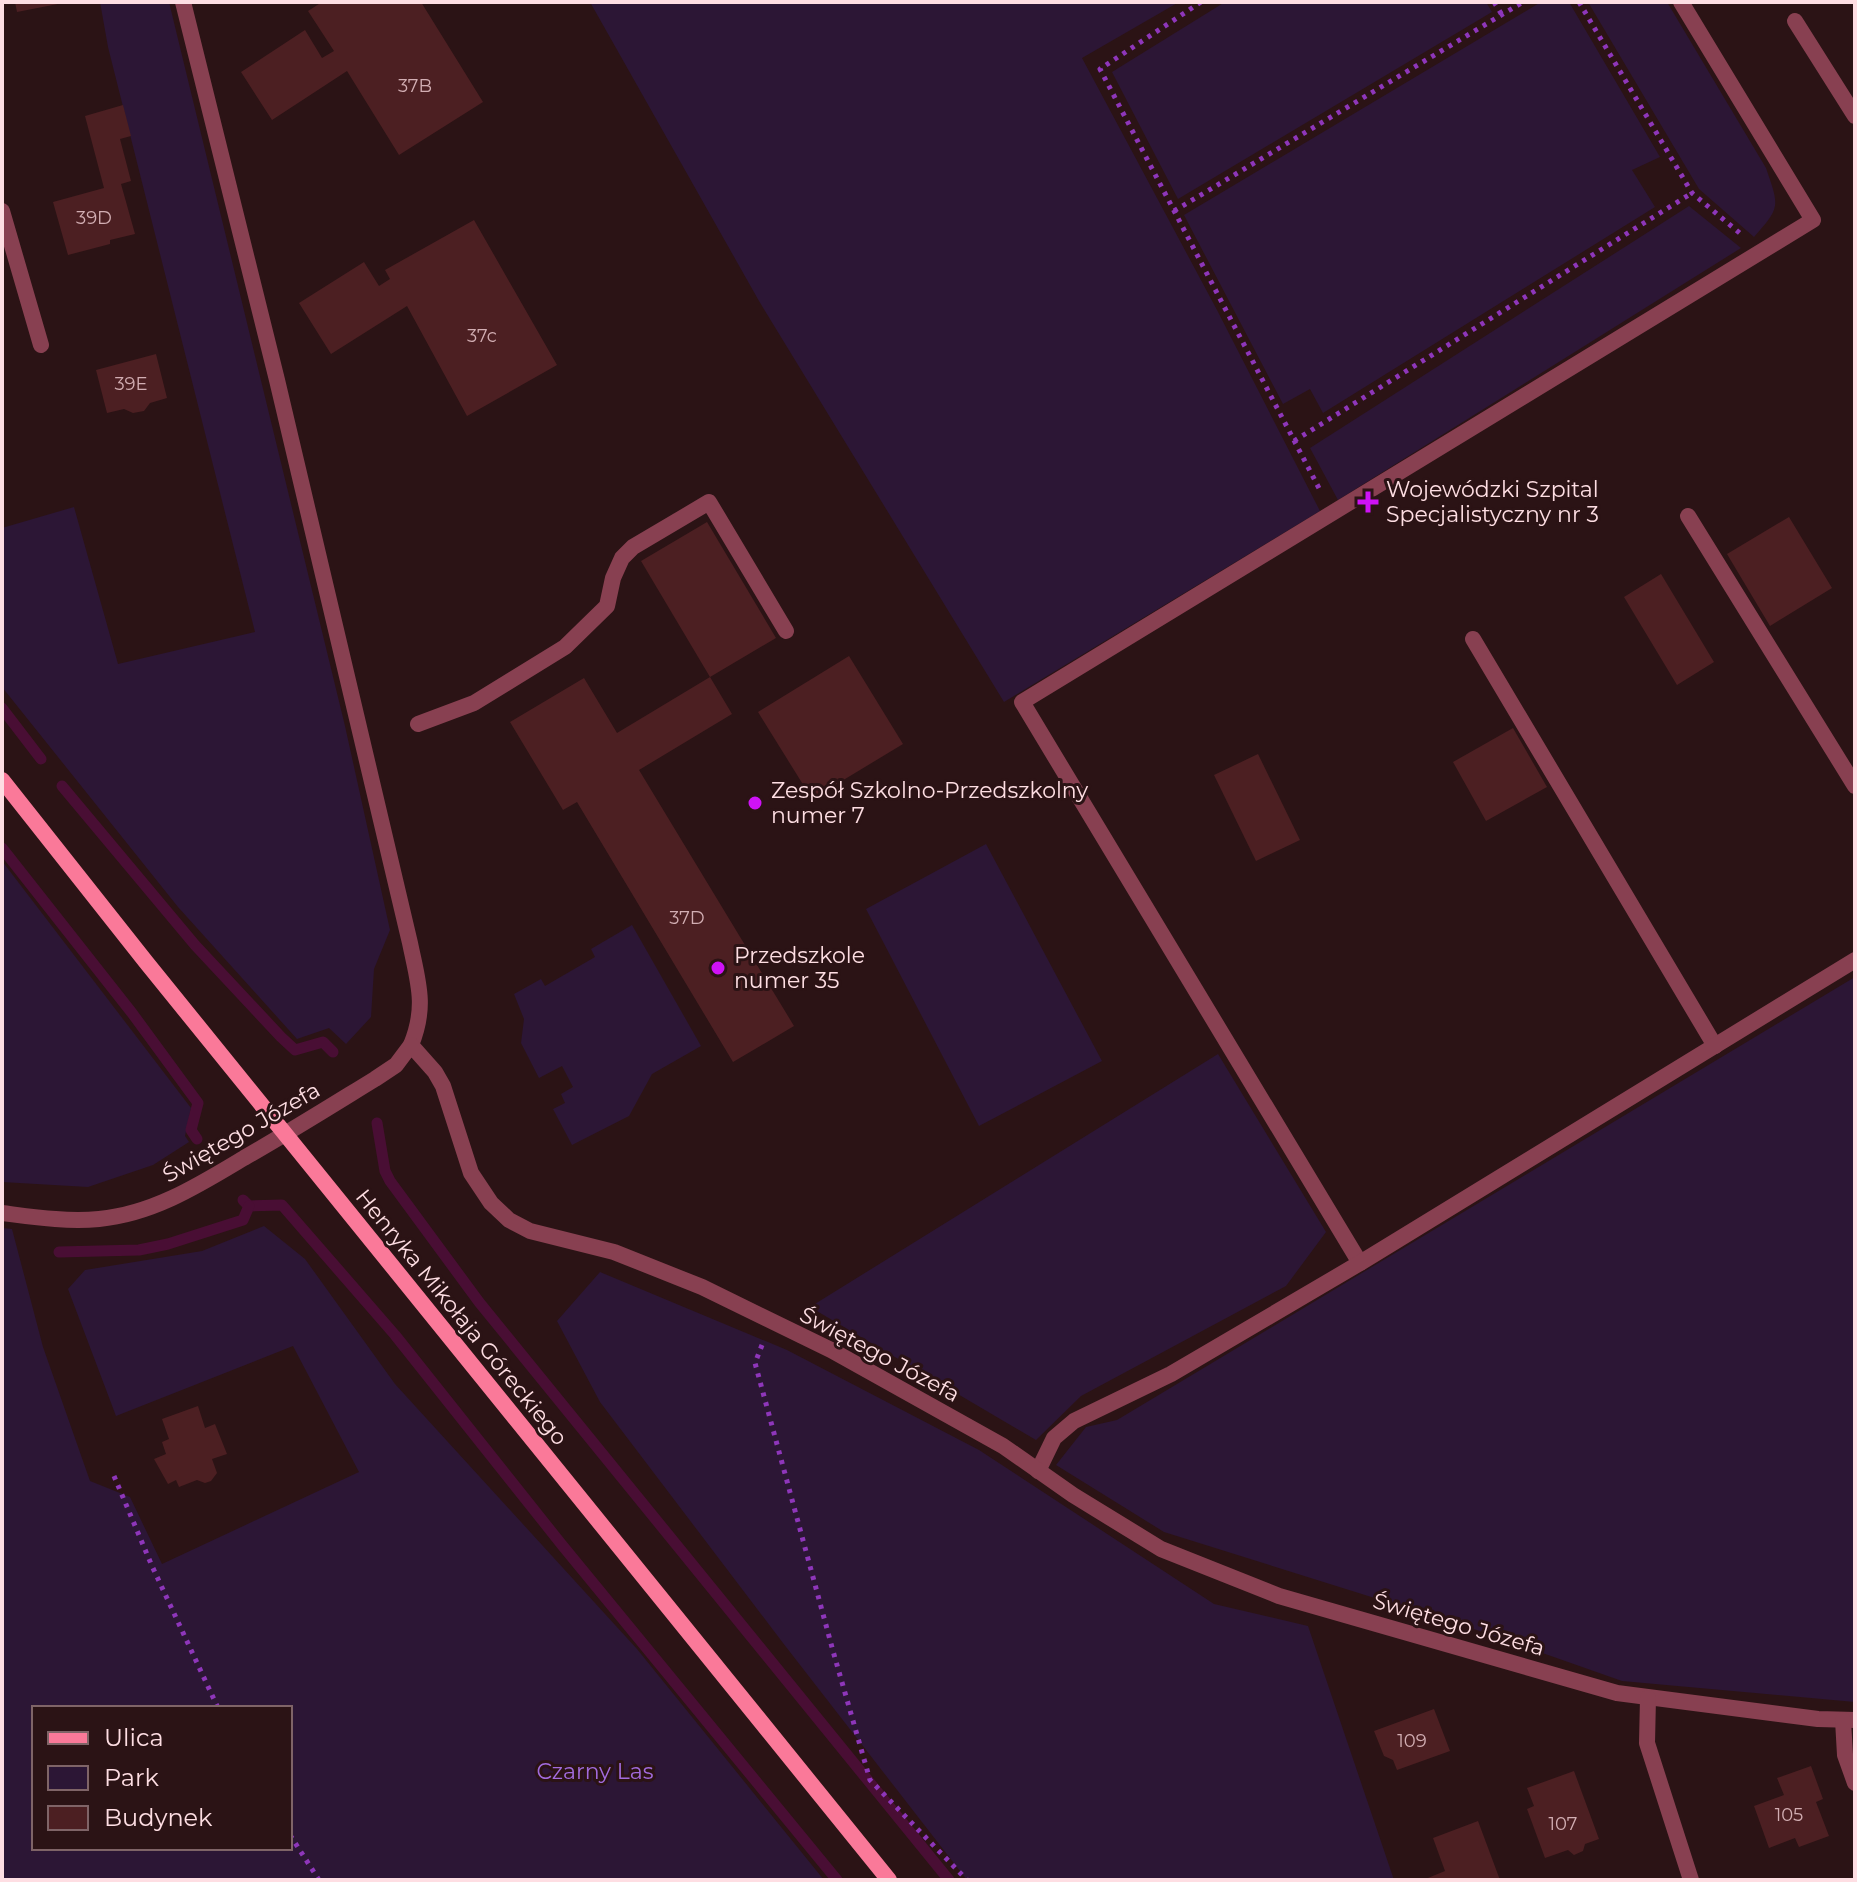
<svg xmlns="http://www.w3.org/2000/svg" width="1857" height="1882" viewBox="0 0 1857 1882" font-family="Montserrat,sans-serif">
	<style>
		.green { fill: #2c1635; fill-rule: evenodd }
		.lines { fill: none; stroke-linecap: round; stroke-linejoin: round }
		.stream { stroke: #490e34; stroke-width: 11 }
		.building { fill: #4c1f22 }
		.path { stroke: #8e36ba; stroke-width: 5; stroke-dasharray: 4 6; stroke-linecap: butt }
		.service { stroke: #884051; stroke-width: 16 }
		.minor { stroke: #884051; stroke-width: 16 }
		.secondary { stroke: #fa7999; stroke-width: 16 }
		.poi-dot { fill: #cf12f6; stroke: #2b1315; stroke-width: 3 }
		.labels { text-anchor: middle; stroke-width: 6; stroke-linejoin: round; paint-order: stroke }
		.number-label { font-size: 18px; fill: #d2aeb3 }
		.poi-label { font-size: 22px; fill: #fedee3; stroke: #2b1315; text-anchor: start }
		.street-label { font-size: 22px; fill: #fedee3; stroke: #2b1315 }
		.park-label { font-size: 22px; fill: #a26bdd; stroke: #2b1315 }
	</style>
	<rect width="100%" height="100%" fill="#2b1315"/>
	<g class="green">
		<path d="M100,2H169L345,726L390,930L374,969L371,1017L346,1044L329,1028L297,1039L178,907L2,687V528L74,507L118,664L255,632L108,47Z"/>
		<path d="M590,2H1179L1082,58L1217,310L1320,511L1004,702L759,301Z"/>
		<path d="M1225,2H1486L1492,12L1178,199L1112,72Z"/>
		<path d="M1541,2H1569L1660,157L1632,170L1655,207L1323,413L1310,389L1283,404L1184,215Z"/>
		<path d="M1588,2H1667L1766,168C1779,206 1781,207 1754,237L1699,189Z"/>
		<path d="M1689,206L1741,248L1338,500L1310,448Z"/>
		<path d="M986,844L1102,1061L979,1126L866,909Z"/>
		<path d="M2,861L191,1108L185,1136L189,1142L153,1165L88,1187L2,1182Z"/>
		<path d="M632,925L701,1046L652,1074L629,1116L572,1145L553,1109L565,1103L561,1094L573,1087L562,1066L539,1078L521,1043L524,1019L514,994L541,979L545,986L595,957L591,949Z"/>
		<path d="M1855,977V1702L1622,1681L1480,1631L1164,1532L1056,1465L1086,1427L1117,1420Z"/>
		<path d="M1218,1054L1326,1232L1286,1286L1081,1396L1036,1440L810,1307Z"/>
		<path d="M264,1226L305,1259L395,1384L637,1649L824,1880H2V1228L12,1229L43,1347L90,1481L130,1497L162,1564L359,1472L293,1346L116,1416L68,1289L85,1270L202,1251ZM34,1708H290V1848H34Z"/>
		<path d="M600,1272L787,1350L979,1450L1214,1604L1308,1626L1394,1880H967L783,1643L600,1402L557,1321Z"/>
	</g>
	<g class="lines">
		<g class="stream">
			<path d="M2,708L41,759"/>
			<path d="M62,786L195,945L281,1037L295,1050L323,1042L333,1052"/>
			<path d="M2,848L132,1013L198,1103L191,1130L197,1139"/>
			<path d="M377,1123L385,1171L390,1181L479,1302L949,1880"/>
			<path d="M243,1200L249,1206L282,1205L395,1335L562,1545L837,1880"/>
			<path d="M59,1252L139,1250L168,1244L243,1220L249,1206"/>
		</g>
	</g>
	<g class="building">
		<path d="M15,2H62L63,3L17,12Z"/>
		<path d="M322,2H421L483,102L399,155L347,71L272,120L241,72L305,30L322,58L334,51L308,11Z"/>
		<path d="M123,105L131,136L120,139L131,181L121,184L135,234L110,240V244L68,255L53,202L104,188L85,116Z"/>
		<path d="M474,220L557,365L467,416L407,306L331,354L299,303L364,262L379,286L390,279L385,270Z"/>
		<path d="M156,354L167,398L150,403L144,411L133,413L124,409L107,413L96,370Z"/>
		<path d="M1789,517L1832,588L1770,626L1727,554Z"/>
		<path d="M707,522L776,638L710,677L641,561Z"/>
		<path d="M1661,574L1714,662L1677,685L1624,597Z"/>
		<path d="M849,656L903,744L812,799L758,712Z"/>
		<path d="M710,677L732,714L639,770L794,1026L733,1062L577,802L563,810L510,722L584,678L617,733Z"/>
		<path d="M1513,728L1547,787L1486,821L1453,762Z"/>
		<path d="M1258,754L1300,840L1256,861L1214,775Z"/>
		<path d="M198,1406L205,1428L215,1424L227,1454L212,1459L217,1473L211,1481L205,1483L197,1480L179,1487L176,1480L168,1484L154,1459L166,1454L162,1442L169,1439L162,1419Z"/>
		<path d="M1434,1709L1450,1751L1397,1770L1393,1760L1384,1756L1374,1731Z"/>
		<path d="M1811,1766L1823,1799L1816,1802L1829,1836L1799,1847L1795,1838L1769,1848L1754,1806L1784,1795L1777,1778Z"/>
		<path d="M1574,1771L1599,1839L1585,1844L1583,1851L1574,1855L1568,1850L1545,1858L1527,1809L1534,1806L1527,1788Z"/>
		<path d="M1478,1821L1500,1880H1423L1445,1871L1433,1838Z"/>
	</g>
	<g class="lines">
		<g class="path">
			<path d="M1201,2L1100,69L1321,492"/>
			<path d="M1494,2L1502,15"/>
			<path d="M1579,2L1692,193L1742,235"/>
			<path d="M1174,211L1523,2"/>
			<path d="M1294,441L1692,193"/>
			<path d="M762,1345L755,1363L833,1651L870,1780L967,1880"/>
			<path d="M114,1476L152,1566L218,1708"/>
			<path d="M290,1835L319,1880"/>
		</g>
		<g class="service">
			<path d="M1795,21L1855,116"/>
			<path d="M1688,516L1855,786"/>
			<path d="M1473,639L1715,1046"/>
			<path d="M418,724L474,703L565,647L607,606L613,578L622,558L633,547L709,502L786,631"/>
			<path d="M1360,1263L1022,702L1813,220L1681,2"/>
			<path d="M1038,1471L1054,1438L1074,1421L1171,1374L1360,1263L1855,960"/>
		</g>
		<g class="minor">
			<path d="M183,2L277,380L410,943C418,982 427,1006 411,1045"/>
			<path d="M2,211L41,345"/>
			<path d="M2,1213C34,1217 66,1222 99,1219C153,1214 199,1185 244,1158C288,1133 331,1106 375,1079L396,1065L411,1045L435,1072L443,1086L471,1173L491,1203L509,1220L530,1231L614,1252L702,1287L831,1350L1003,1446L1073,1495L1161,1549L1279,1596L1617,1693L1818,1719L1855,1720"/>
			<path d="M1648,1698L1647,1743L1691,1880"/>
			<path d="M1843,1720L1845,1755L1855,1783"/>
		</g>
		<path class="secondary" d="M2,780L146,962L889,1880"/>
	</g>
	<g class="poi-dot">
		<path d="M1364 490h8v8h8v8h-8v8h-8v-8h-8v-8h8z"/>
		<circle cx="755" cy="803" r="8"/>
		<circle cx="718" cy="968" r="8"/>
	</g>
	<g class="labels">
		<g class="number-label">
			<text x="415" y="92">37B</text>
			<text x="94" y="224">39D</text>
			<text x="482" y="342">37c</text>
			<text x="131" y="390">39E</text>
			<text x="687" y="924">37D</text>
			<text x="1412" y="1747">109</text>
			<text x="1789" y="1821">105</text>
			<text x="1563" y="1830">107</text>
		</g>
		<g class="poi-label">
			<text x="1386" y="497">Wojewódzki Szpital<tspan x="1386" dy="25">Specjalistyczny nr 3</tspan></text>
			<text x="771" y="798">Zespół Szkolno-Przedszkolny<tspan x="771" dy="25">numer 7</tspan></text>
			<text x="734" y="963">Przedszkole<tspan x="734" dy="25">numer 35</tspan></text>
		</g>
		<g class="street-label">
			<text transform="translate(241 1132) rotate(-30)" y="8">Świętego Józefa</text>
			<text transform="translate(462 1317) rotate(51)" y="8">Henryka Mikołaja Góreckiego</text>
			<text transform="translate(880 1354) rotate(28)" y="8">Świętego Józefa</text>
			<text transform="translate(1459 1624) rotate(16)" y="8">Świętego Józefa</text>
		</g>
		<g class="park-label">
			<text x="595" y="1779">Czarny Las</text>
		</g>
	</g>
	<rect width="1857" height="1882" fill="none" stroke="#fedee3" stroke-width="8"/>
	<rect x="32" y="1706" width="260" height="144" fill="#2b1315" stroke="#7f6467" stroke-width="2"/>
	<rect x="48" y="1732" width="40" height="12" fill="#fa7999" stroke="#7f6467" stroke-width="2"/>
	<text x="104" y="1746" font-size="24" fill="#fedee3">Ulica</text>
	<rect x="48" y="1766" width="40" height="24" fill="#2c1635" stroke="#7f6467" stroke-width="2"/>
	<text x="104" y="1786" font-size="24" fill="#fedee3">Park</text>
	<rect x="48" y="1806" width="40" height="24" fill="#4c1f22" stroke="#7f6467" stroke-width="2"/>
	<text x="104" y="1826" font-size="24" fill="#fedee3">Budynek</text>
</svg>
